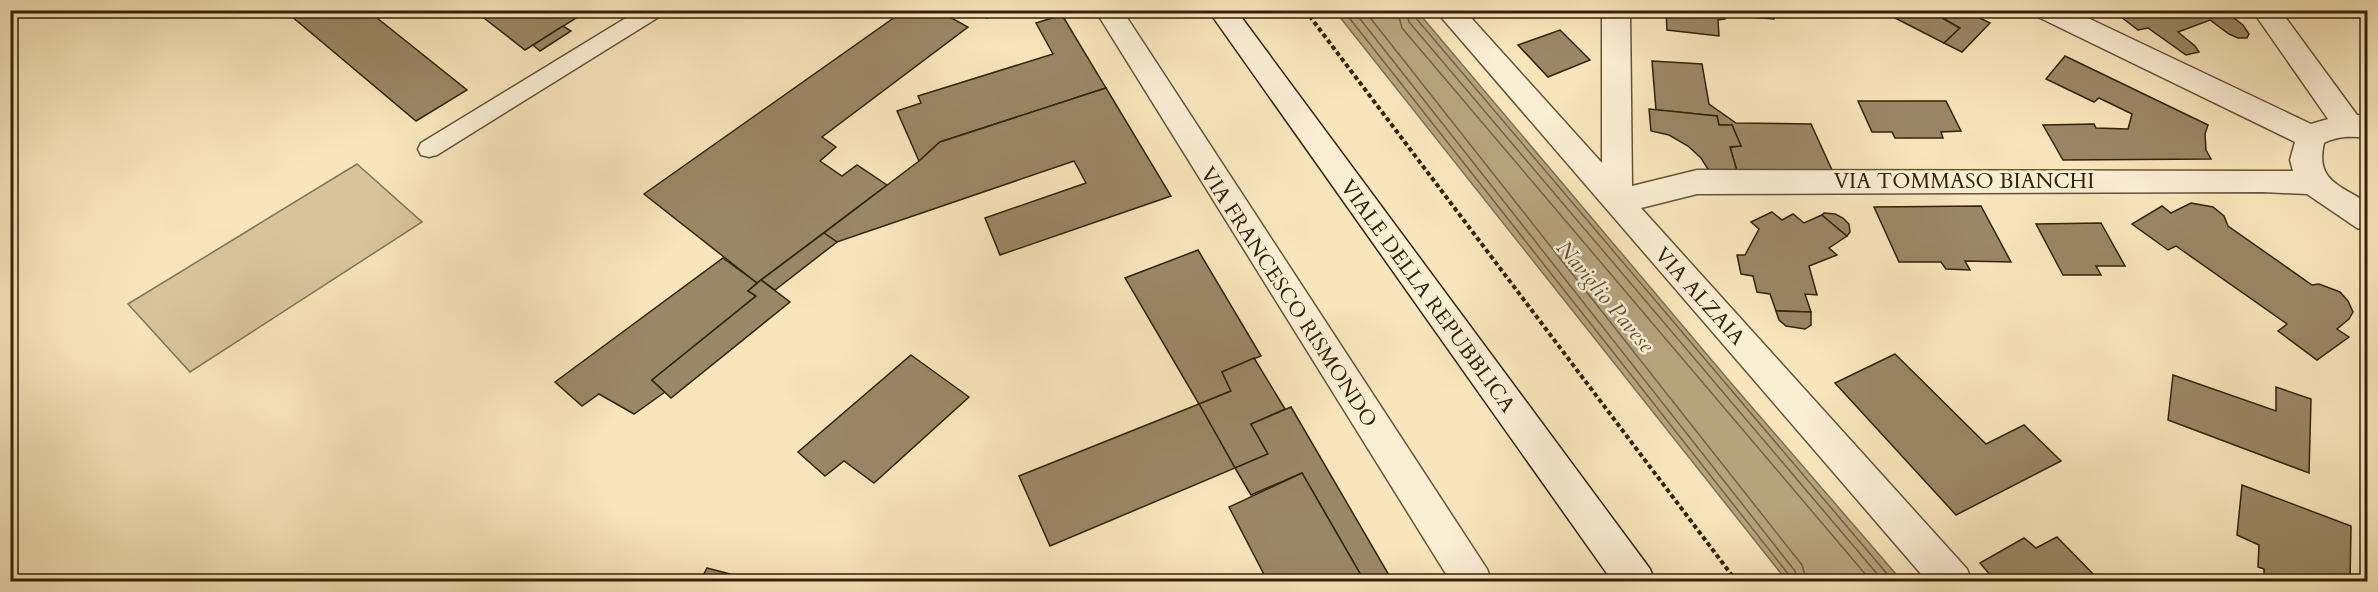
<svg xmlns="http://www.w3.org/2000/svg" width="2378" height="592" viewBox="0 0 2378 592" font-family="Cardo,serif">
	<style>
		.green { fill: #d7c49d; stroke: #867353; stroke-width: 1.5 }
		.water { fill: #b5a37e; stroke: #816f4f; stroke-width: 1.5 }
		.lines { fill: none; stroke-linecap: round; stroke-linejoin: round }
		.shore { stroke: #746244; stroke-width: 1.5 }
		.building { fill: #9a8766; stroke: #342209; stroke-width: 1.5 }
		.lane-casing { stroke: #655336; stroke-width: 3 }
		.street-casing { stroke: #655336; stroke-width: 3 }
		.secondary-casing { stroke: #342209; stroke-width: 3 }
		.path { stroke: #342209; stroke-width: 4; stroke-dasharray: 4.5 3; stroke-linecap: butt }
		.lane { fill: #faeed3; fill-rule: evenodd }
		.street { fill: #faeed3; fill-rule: evenodd }
		.secondary { fill: #faeed3; fill-rule: evenodd }
		.labels { text-anchor: middle; stroke-width: 5; stroke-linejoin: round; paint-order: stroke }
		.street-label { font-size: 21px; fill: #342209; stroke: #faeed3 }
		.water-label { font-size: 22px; font-style: italic; fill: #614f32; stroke: #faeed3 }
	</style>
	<rect width="100%" height="100%" fill="#f8e5bb"/>
	<filter id="stains"><feTurbulence type="fractalNoise" baseFrequency=".00333" numOctaves="4"/><feColorMatrix values="0 0 0 0 .2 0 0 0 0 .09 0 0 0 0 .02 0 0 0 .5 -.17"/></filter>
	<radialGradient id="worn" r=".72"><stop offset=".6" stop-color="#630" stop-opacity="0"/><stop offset="1" stop-color="#630" stop-opacity=".3"/></radialGradient>
	<path class="green" d="M357,164L422,222L190,372L128,304Z"/>
	<path class="water" d="M1335,11H1417L1731,383L1902,581H1787Z"/>
	<g class="lines">
		<g class="shore">
			<path d="M1343,10L1789,575L1791,582"/>
			<path d="M1353,10L1795,571L1798,582"/>
			<path d="M1364,10L1802,565L1807,582"/>
			<path d="M1397,10L1402,28L1872,582"/>
			<path d="M1406,10L1409,22L1884,582"/>
			<path d="M1413,10L1415,17L1894,582"/>
		</g>
	</g>
	<g class="building">
		<path d="M284,10H367L467,90L416,121Z"/>
		<path d="M482,10H589L525,50L484,18L488,15Z"/>
		<path d="M905,10H937L968,27L822,137L836,147L820,161L842,176L857,165L887,185L757,283L644,194Z"/>
		<path d="M984,10H1010L987,18Z"/>
		<path d="M1671,10H1773L1774,19L1724,15L1725,19L1718,20L1719,36L1667,30L1666,12Z"/>
		<path d="M1893,10H1945L1939,16L1960,28L1944,43L1889,15Z"/>
		<path d="M1945,10H1964L1990,23L1962,52L1944,43L1960,28L1939,16Z"/>
		<path d="M2112,10H2223L2243,25L2249,34L2247,38H2238L2229,34L2210,20L2178,32L2195,46L2199,52L2186,55L2148,28L2138,30Z"/>
		<path d="M1062,15L1106,88L940,142L919,161L897,111L921,103L918,96L1053,54L1036,23Z"/>
		<path d="M563,26L571,31L540,51L533,45Z"/>
		<path d="M1560,30L1590,60L1548,77L1518,45Z"/>
		<path d="M2065,56L2208,125L2205,134L2206,150L2211,159L2063,160L2043,125L2094,124L2096,128L2128,129L2132,114L2099,98L2094,102L2046,79Z"/>
		<path d="M1652,61L1702,64L1709,104L1736,123L1811,124L1832,170L1737,171L1730,147L1741,146L1732,125H1719L1717,116L1656,110Z"/>
		<path d="M1106,88L1171,196L1000,255L985,218L1086,183L1074,161L837,242L824,233L919,161L940,142Z"/>
		<path d="M1858,101H1946L1961,131L1941,132L1943,138H1895L1892,132H1872Z"/>
		<path d="M1649,109L1717,116L1719,125H1732L1741,146L1730,147L1737,171L1711,174L1701,158L1688,146L1669,135L1651,131Z"/>
		<path d="M2191,203L2213,207L2224,216L2228,226L2312,285L2319,284L2340,292L2348,301L2353,312L2349,319L2337,329L2349,337L2317,360L2278,331L2287,324L2176,246L2168,250L2132,224L2162,206L2171,213Z"/>
		<path d="M1981,206L2011,262L1965,261L1970,270L1946,269L1941,262H1899L1874,207Z"/>
		<path d="M1772,212L1782,220L1793,214L1804,223L1822,215L1847,236L1829,248L1837,255L1809,266L1817,295L1805,294L1811,312L1776,311L1770,294L1757,292L1753,276L1741,274L1737,255H1745L1759,229L1751,222Z"/>
		<path d="M1824,213L1835,214L1843,218L1849,224L1850,232L1847,236L1822,215Z"/>
		<path d="M2101,223L2125,266H2096L2101,275H2063L2036,224Z"/>
		<path d="M824,233L837,242L775,290L761,280Z"/>
		<path d="M1198,250L1261,356L1222,372L1231,391L1199,404L1125,278Z"/>
		<path d="M723,258L757,283L748,291L756,296L652,380L665,392L634,414L599,394L582,406L555,382Z"/>
		<path d="M761,280L790,302L671,398L652,380L756,296L748,291Z"/>
		<path d="M1776,311L1811,312V325L1805,329L1786,326L1779,320Z"/>
		<path d="M1895,354L1986,444L2024,425L2061,461L1956,515L1835,383Z"/>
		<path d="M911,355L969,397L874,483L844,461L825,476L798,452Z"/>
		<path d="M1254,358L1285,409L1251,424L1268,454L1235,468L1199,404L1231,391L1222,372Z"/>
		<path d="M2173,375L2276,411V387L2311,399L2309,473L2168,420Z"/>
		<path d="M1199,404L1235,468L1050,546L1019,476Z"/>
		<path d="M1291,407L1393,582H1354L1362,577L1302,473L1251,495L1235,468L1268,454L1251,424Z"/>
		<path d="M1302,473L1362,577L1354,582H1268L1229,507Z"/>
		<path d="M2242,485L2351,526L2350,582H2264V569L2258,567L2259,545L2237,535Z"/>
		<path d="M2057,537L2101,582H1996L1980,563L2024,538L2036,548Z"/>
		<path d="M707,568L761,582H700Z"/>
	</g>
	<g class="lines">
		<g class="lane-casing">
			<path id="lane" d="M639,10H665L662,15L437,155L429,157L421,155L418,149L421,143Z"/>
		</g>
		<g class="street-casing">
			<g id="street">
				<path d="M1095,10H1122L1487,569L1492,582H1451Z"/>
				<path d="M1435,10H1464L1602,163V10H1630L1632,186L1697,170L2293,171L2290,160L2295,142L2036,16L2033,10H2071L2311,124L2328,119L2252,10H2280L2357,115L2368,116V138C2352,136 2338,136 2324,143C2315,181 2340,185 2368,203V231L2357,228L2307,194L2263,192L1697,194L1641,208L1967,569L1972,582H1928Z"/>
			</g>
		</g>
		<g class="secondary-casing">
			<path id="secondary" d="M1208,10H1236L1650,569L1655,582H1613Z"/>
		</g>
		<path class="path" d="M1305,10L1737,582"/>
		<use href="#lane" class="lane"/>
		<use href="#street" class="street"/>
		<use href="#secondary" class="secondary"/>
	</g>
	<g class="labels">
		<g class="street-label">
			<text x="1964" y="188">VIA TOMMASO BIANCHI</text>
			<text transform="translate(1428 296) rotate(54)" y="7">VIALE DELLA REPUBBLICA</text>
			<text transform="translate(1700 296) rotate(48)" y="7">VIA ALZAIA</text>
			<text transform="translate(1289 297) rotate(57)" y="7">VIA FRANCESCO RISMONDO</text>
		</g>
		<g class="water-label">
			<text transform="translate(1606 296) rotate(50)" y="8">Naviglio Pavese</text>
		</g>
	</g>
	<rect width="2378" height="592" fill="none" stroke="#f8e5bb" stroke-width="36"/>
	<rect x="12" y="12" width="2354" height="568" fill="none" stroke="#342209" stroke-width="3"/>
	<rect x="18" y="18" width="2342" height="556" fill="none" stroke="#342209" stroke-width="1.5"/>
	<rect width="100%" height="100%" filter="url(#stains)"/>
	<rect width="100%" height="100%" fill="url(#worn)"/>
</svg>
